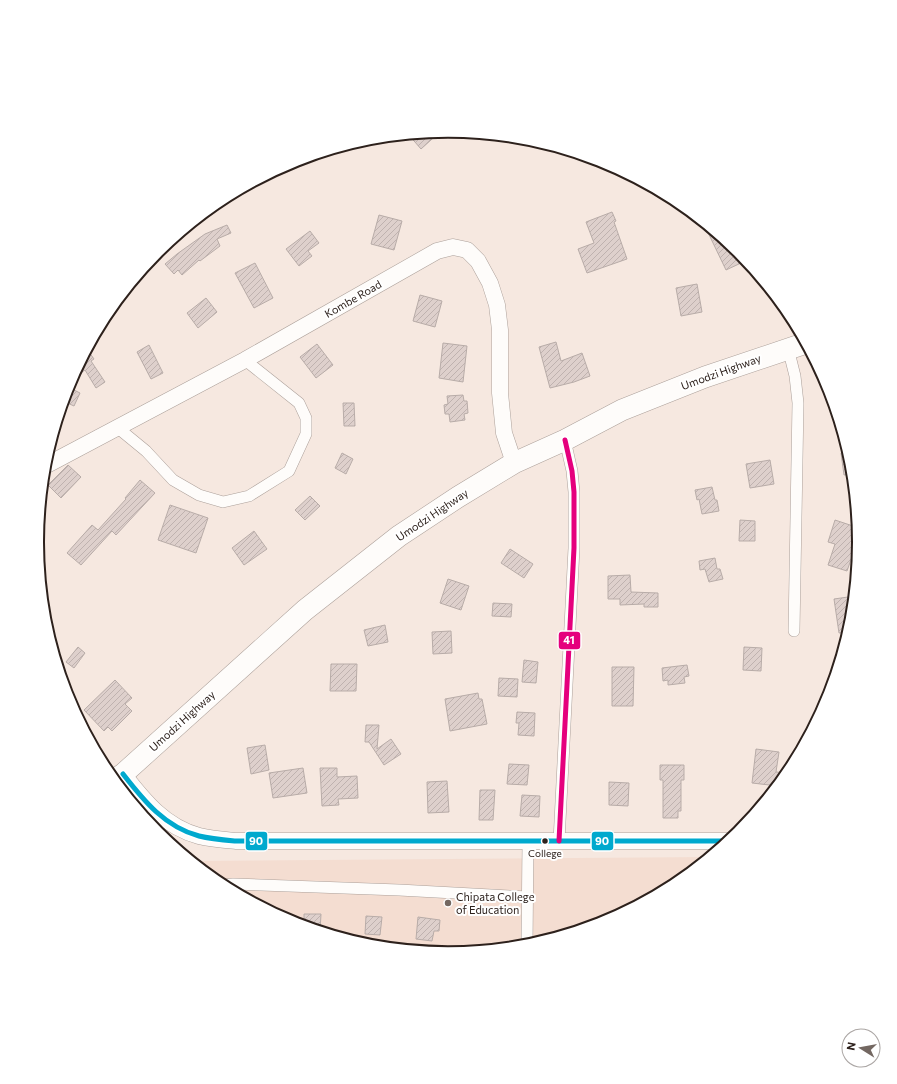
<svg xmlns="http://www.w3.org/2000/svg" width="897" height="1084" viewBox="0 0 897 1084" font-family="Commissioner,sans-serif">
	<style>
		.built { fill: #f4ddd1 }
		.building { fill: url(#building-hatch); stroke: #b8aca8 }
		.lines { fill: none; stroke-linecap: round; stroke-linejoin: round }
		.street-casing { stroke: #aca09a; stroke-width: 12 }
		.secondary-casing { stroke: #aca09a; stroke-width: 17 }
		.highway-casing { stroke: #aca09a; stroke-width: 22 }
		.street { stroke: #fefcfa; stroke-width: 11 }
		.secondary { stroke: #fefcfa; stroke-width: 16 }
		.highway { stroke: #fefcfa; stroke-width: 21 }
		.bus-1-casing { stroke: #fff; stroke-width: 8 }
		.bus-2-casing { stroke: #fff; stroke-width: 8 }
		.bus-1 { stroke: #00a9ce; stroke-width: 5 }
		.bus-2 { stroke: #e5007d; stroke-width: 5 }
		.bus-dot { fill: #2d211c; stroke: #fff; stroke-width: 1.5 }
		.poi-dot { fill: #736761; stroke: #fff; stroke-width: 1.5 }
		.labels { text-anchor: middle; stroke-width: 4; stroke-linejoin: round; paint-order: stroke }
		.bus-label { font-size: 10px; fill: #2d211c; stroke: #fff }
		.street-label { font-size: 11px; fill: #2d211c; stroke: #fff }
		.poi-label { font-size: 11px; fill: #2d211c; stroke: #fff; text-anchor: start }
		.rim { fill: none; stroke: #2d211c; stroke-width: 2 }
		.line-badge { stroke: #fff; stroke-width: 1.5 }
		.badge-label { font-size: 11px; text-anchor: middle; font-weight: bold; fill: #fff }
	</style>
	<defs>
		<pattern id="building-hatch" width="6" height="6" patternUnits="userSpaceOnUse"><rect width="6" height="6" fill="#ded0cc"/><path d="M-1 1l2-2M0 6l6-6M5 7l2-2" fill="none" stroke="#bfb2af"/></pattern>
	</defs>
	<rect width="100%" height="100%" fill="#f6e8e0"/>
	<path class="built" d="M710,857L677,884L606,922L529,946L448,953L368,946L291,922L220,884L192,861Z"/>
	<g class="building">
		<path d="M441,131L421,149L408,134L420,133Z"/>
		<path d="M612,212L616,221L614,222L627,259L587,273L578,249L594,243L586,222Z"/>
		<path d="M379,215L402,221L394,250L371,244Z"/>
		<path d="M702,220L733,246L741,263L726,270Z"/>
		<path d="M227,225L231,233L217,239L220,246L200,261L199,260L182,275L178,270L174,274L165,264L177,254L205,234Z"/>
		<path d="M310,231L319,243L308,251L312,256L299,266L286,249Z"/>
		<path d="M255,263L273,298L254,308L235,273Z"/>
		<path d="M697,284L702,312L681,316L676,288Z"/>
		<path d="M420,295L442,301L435,327L413,321Z"/>
		<path d="M206,298L217,312L198,328L187,313Z"/>
		<path d="M556,342L561,361L582,353L590,376L574,382L550,388L539,347Z"/>
		<path d="M443,343L467,346L463,382L439,378Z"/>
		<path d="M317,344L333,365L316,378L300,357Z"/>
		<path d="M149,345L163,373L151,379L137,352Z"/>
		<path d="M86,352V354L89,352L94,359L91,361L105,382L96,388L85,370L71,380Z"/>
		<path d="M68,387L80,393L74,406L63,401Z"/>
		<path d="M463,395L464,401H467L468,413L464,414L465,420L450,422L449,414H445L444,405L448,404L447,396Z"/>
		<path d="M343,403H354L355,426H344Z"/>
		<path d="M849,452L852,462L853,474L844,475L841,453Z"/>
		<path d="M342,453L353,459L346,474L335,468Z"/>
		<path d="M770,460L774,484L750,488L746,464Z"/>
		<path d="M68,465L81,477L61,498L48,485Z"/>
		<path d="M140,480L155,493L116,535L112,531L81,565L67,553L92,525L98,530L126,499L125,498Z"/>
		<path d="M712,487L715,500H717L719,511L702,514L699,499L697,500L695,490Z"/>
		<path d="M310,496L320,506L305,520L295,510Z"/>
		<path d="M170,505L208,518L196,553L158,540Z"/>
		<path d="M740,520L755,521V541H739Z"/>
		<path d="M835,520L859,528L860,542L859,553L854,551L847,571L828,565L835,544L828,542Z"/>
		<path d="M254,531L267,549L244,565L232,548Z"/>
		<path d="M510,549L533,564L524,578L501,563Z"/>
		<path d="M715,558L717,569H720L723,579L709,582L705,569L700,570L699,561Z"/>
		<path d="M630,575L631,592L658,593V607H644V604L620,605V599H608V576Z"/>
		<path d="M448,579L469,586L461,610L440,603Z"/>
		<path d="M855,596L852,622L849,632L839,633L834,599Z"/>
		<path d="M493,603L512,604L511,617L492,616Z"/>
		<path d="M385,625L388,642L368,646L364,630Z"/>
		<path d="M451,631L452,653L433,654L432,632Z"/>
		<path d="M78,647L85,653L74,668L66,662Z"/>
		<path d="M744,647L762,648L761,671L743,670Z"/>
		<path d="M524,660L538,662L536,683L522,682Z"/>
		<path d="M331,664H357L356,691H330Z"/>
		<path d="M687,665L689,676L684,677L685,683L668,685V680L663,681L662,668Z"/>
		<path d="M612,667H634L633,706H612Z"/>
		<path d="M499,678L518,679L517,697L498,696Z"/>
		<path d="M115,680L132,698L125,704L132,711L112,731L108,727L104,731L84,710Z"/>
		<path d="M478,693L479,699H482L487,724L450,731L445,699Z"/>
		<path d="M517,712L535,713L534,736L518,735L519,723H516Z"/>
		<path d="M366,725H379L377,749L391,739L401,754L384,765L369,742H365Z"/>
		<path d="M265,745L269,770L251,774L247,748Z"/>
		<path d="M756,749L779,752L776,772L789,773L778,786L752,783Z"/>
		<path d="M509,764L529,765L527,785L507,784Z"/>
		<path d="M660,765H684V780H681V811H678V818H663V780H660Z"/>
		<path d="M303,768L307,793L273,798L269,773Z"/>
		<path d="M320,768H337V777L357,776L358,798L338,799L339,805L322,806Z"/>
		<path d="M447,781L449,812L428,813L427,782Z"/>
		<path d="M609,782L629,783L628,806L609,805Z"/>
		<path d="M480,790H495L493,820H479Z"/>
		<path d="M522,795L540,796L539,817L520,816Z"/>
		<path d="M304,914H321L320,931L304,926Z"/>
		<path d="M366,916L382,917L380,935L365,934Z"/>
		<path d="M418,917L440,920L439,931H434L432,941L416,939Z"/>
	</g>
	<g class="lines">
		<g class="street-casing">
			<g id="street">
				<path d="M788,348L795,376L798,403L794,631"/>
				<path d="M118,428L146,451L173,480L199,495L223,502L249,496L289,471L306,434V418L299,403L245,360"/>
				<path d="M559,841L574,548V492L572,471L565,440"/>
				<path d="M222,885L233,884L399,890L528,897"/>
				<path d="M527,946L528,841"/>
			</g>
		</g>
		<g class="secondary-casing">
			<g id="secondary">
				<path d="M45,466L245,360L437,251L453,247L467,250L478,261L490,283L497,305L500,330V393L504,433L514,463"/>
				<path d="M123,774C144,801 165,827 199,836C211,839 224,840 236,841H730"/>
			</g>
		</g>
		<g class="highway-casing">
			<path id="highway" d="M114,780L123,774L305,610L399,536L458,497L514,463L565,440L622,410L705,377L806,343"/>
		</g>
		<use href="#street" class="street"/>
		<use href="#secondary" class="secondary"/>
		<use href="#highway" class="highway"/>
		<g class="bus-1-casing">
			<path id="bus-1" d="M123,774C144,801 165,827 199,836C211,839 224,840 236,841H730"/>
		</g>
		<g class="bus-2-casing">
			<path id="bus-2" d="M559,841L574,548V492L572,471L565,440"/>
		</g>
		<use href="#bus-1" class="bus-1"/>
		<use href="#bus-2" class="bus-2"/>
	</g>
	<circle class="bus-dot" cx="545" cy="841" r="3.5"/>
	<circle class="poi-dot" cx="448" cy="903" r="4"/>
	<g class="labels">
		<g class="bus-label">
			<text x="545" y="857">College</text>
		</g>
		<g class="street-label">
			<text transform="translate(353 299) rotate(-30)" y="4">Kombe Road</text>
			<text transform="translate(721 372) rotate(-20)" y="4">Umodzi Highway</text>
			<text transform="translate(432 515) rotate(-34)" y="4">Umodzi Highway</text>
			<text transform="translate(182 721) rotate(-42)" y="4">Umodzi Highway</text>
		</g>
		<g class="poi-label">
			<text x="456" y="901">Chipata College<tspan x="456" dy="13">of Education</tspan></text>
		</g>
	</g>
	<path d="M0 0H897V1084H0ZM44 542a404 404 0 1 1 808 0a404 404 0 1 1-808 0Z" fill="#fff" fill-rule="evenodd"/>
	<path class="rim" d="M44 542a404 404 0 1 1 808 0a404 404 0 1 1-808 0Z"/>
	<g class="line-badge">
		<rect x="558" y="631" width="23" height="19" rx="4" fill="#e5007d"/>
		<rect x="245" y="831" width="23" height="20" rx="4" fill="#00a9ce"/>
		<rect x="591" y="831" width="23" height="20" rx="4" fill="#00a9ce"/>
	</g>
	<g class="badge-label">
		<text x="569" y="644">41</text>
		<text x="256" y="845">90</text>
		<text x="602" y="845">90</text>
	</g>
	<g transform="translate(861 1048) rotate(281)"><circle r="19" fill="#ffffff" stroke="#aba6a4"/>
	<path d="M0-3L7 15L0 10L-7 15Z" fill="#736761"/>
	<text y="-6" font-size="11" font-weight="bold" text-anchor="middle" fill="#2d211c">N</text>
	</g>
</svg>
